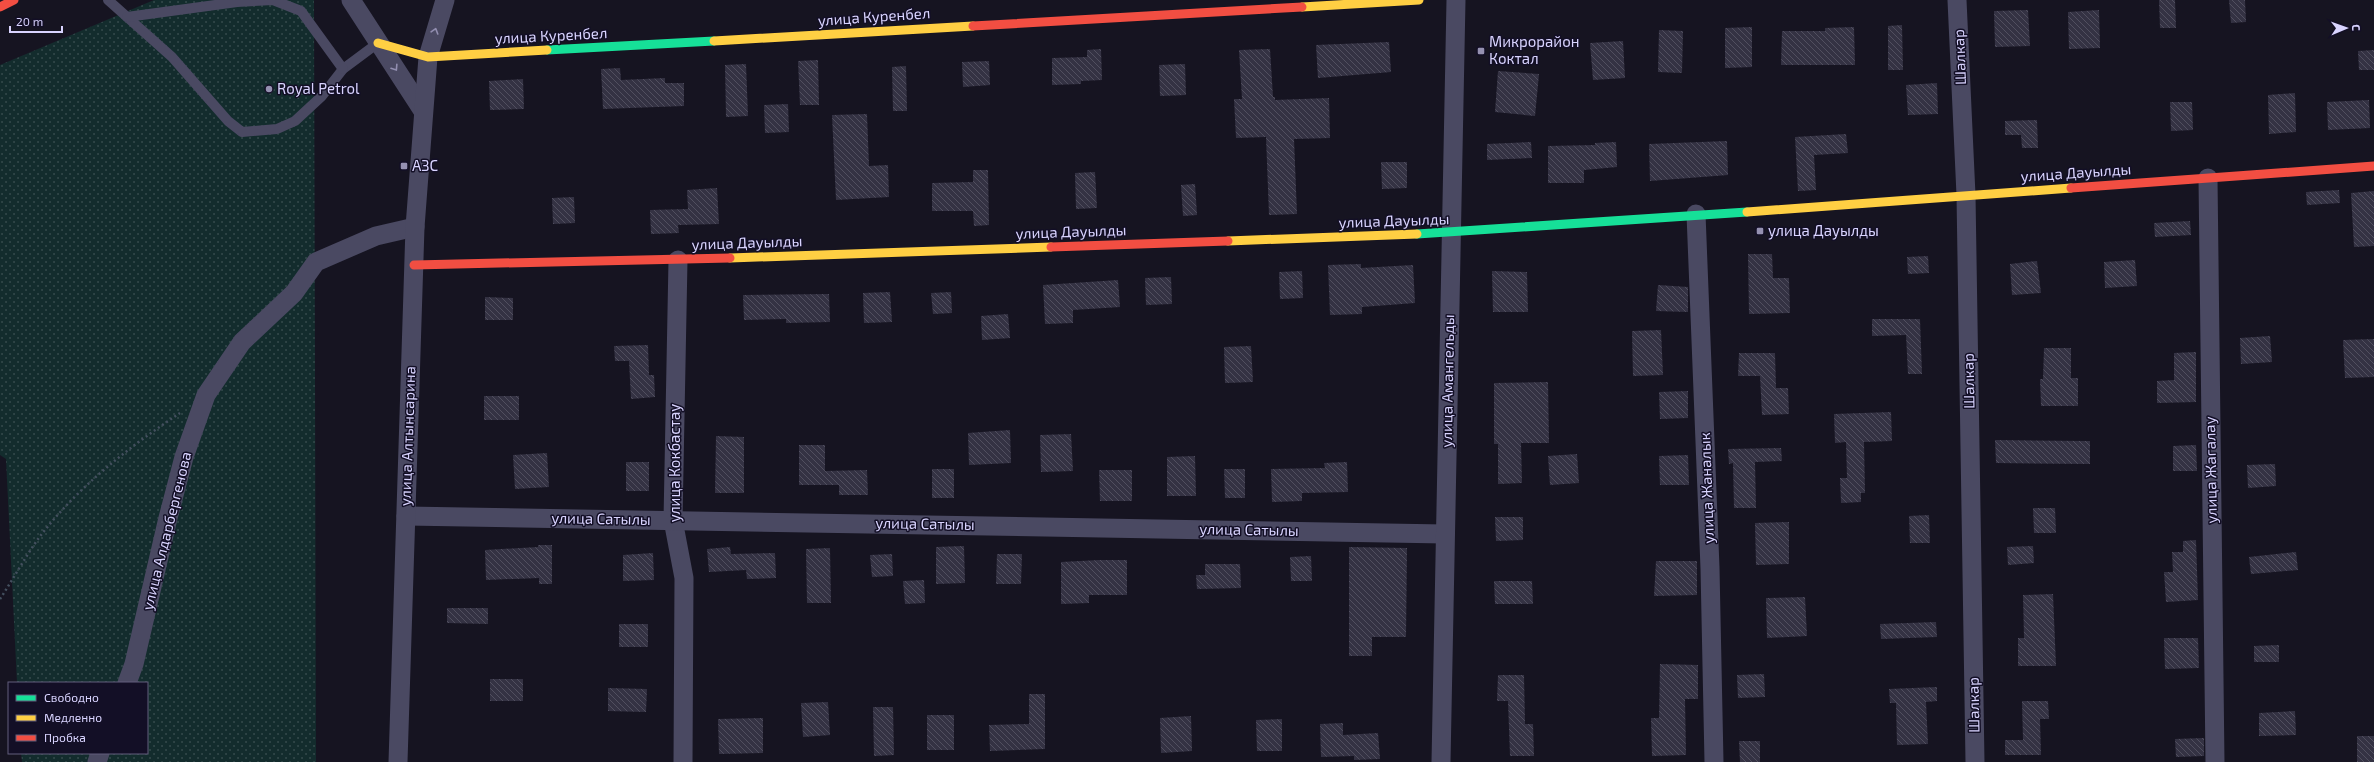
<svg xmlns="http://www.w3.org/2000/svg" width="2374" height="762" viewBox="0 0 2374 762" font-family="'Exo 2',sans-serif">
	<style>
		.grass { fill: url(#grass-dots) }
		.building { fill: url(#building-back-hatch) }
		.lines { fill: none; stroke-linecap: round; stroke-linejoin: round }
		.path { stroke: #44505f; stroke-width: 2.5; stroke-dasharray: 2 3; stroke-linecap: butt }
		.lane { stroke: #4a4962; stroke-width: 10 }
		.street { stroke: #4a4962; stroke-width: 19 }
		.fast { stroke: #16e098; stroke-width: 9 }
		.slow { stroke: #ffcf43; stroke-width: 9 }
		.jam { stroke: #f24e42; stroke-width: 9 }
		.oneway { stroke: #928eb0 }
		.poi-dot { fill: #9591b1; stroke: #130f26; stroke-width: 1.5 }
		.labels { text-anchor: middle; stroke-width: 3; stroke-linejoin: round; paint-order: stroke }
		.street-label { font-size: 15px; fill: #d9d4ff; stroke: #130f26 }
		.poi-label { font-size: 15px; fill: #d9d4ff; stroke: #130f26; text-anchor: start }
	</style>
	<defs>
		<pattern id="grass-dots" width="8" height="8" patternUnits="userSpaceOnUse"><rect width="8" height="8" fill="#132c2d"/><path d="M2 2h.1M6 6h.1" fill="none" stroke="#354a4c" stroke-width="1.8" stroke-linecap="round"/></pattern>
		<pattern id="building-back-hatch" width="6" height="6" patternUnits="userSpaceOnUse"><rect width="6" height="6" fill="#343243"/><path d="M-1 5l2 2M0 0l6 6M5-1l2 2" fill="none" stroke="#514f5f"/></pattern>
	</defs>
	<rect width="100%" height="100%" fill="#161421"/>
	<path class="grass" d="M154,0H314L316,762H22L21,753H147V683H17L6,459L0,455V65Z"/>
	<g class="building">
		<path d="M2159,0H2175L2176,28H2160Z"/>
		<path d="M2229,0H2245L2246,22L2231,23Z"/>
		<path d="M2028,10L2030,46L1995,47L1994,11Z"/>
		<path d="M2099,10L2100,48L2069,49L2068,12Z"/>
		<path d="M1902,25L1903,70H1888V26Z"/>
		<path d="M1752,27V67L1725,68V28Z"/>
		<path d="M1854,27L1855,65H1781L1782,31H1825V28Z"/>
		<path d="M1659,30L1683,31L1682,73L1658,72Z"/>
		<path d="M1623,41L1625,78L1593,80L1590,43Z"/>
		<path d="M1389,42L1391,72L1318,78L1316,45Z"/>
		<path d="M1101,49L1102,80L1081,81V84L1052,85V58L1087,57V50Z"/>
		<path d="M1270,49L1273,97H1275V100L1329,98L1330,138L1294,139L1297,214L1269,215L1266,137L1236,138L1234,99H1242L1239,50Z"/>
		<path d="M2374,50V70H2359L2358,51Z"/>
		<path d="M818,60L819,105H800L798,61Z"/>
		<path d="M989,61L990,85L963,87L962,62Z"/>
		<path d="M746,64L748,116L726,117L725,65Z"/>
		<path d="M1185,64L1186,95L1160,96L1159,65Z"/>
		<path d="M906,66L907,111H893L892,67Z"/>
		<path d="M620,68L621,80L665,78V83H684V106L603,109L601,69Z"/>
		<path d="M1498,71L1539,74L1535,116L1495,112Z"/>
		<path d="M523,79L524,109L490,110L489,81Z"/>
		<path d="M1937,83L1938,114L1908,115L1906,85Z"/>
		<path d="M2295,93L2296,132L2269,134L2268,95Z"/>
		<path d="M2369,100L2370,128L2328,130L2327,102Z"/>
		<path d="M2170,102H2192L2193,130L2171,131Z"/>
		<path d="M788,104L789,132L765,133L764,105Z"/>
		<path d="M867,114L869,166L888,165L889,197L836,200L832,115Z"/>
		<path d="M2037,120L2038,148H2022L2021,135H2005V121Z"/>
		<path d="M1846,134L1848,153L1814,155L1816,190L1798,191L1795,137Z"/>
		<path d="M1727,141L1728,175L1650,181L1649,144Z"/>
		<path d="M1531,142L1532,158L1487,160V144Z"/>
		<path d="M1616,142L1617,167L1584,170V183H1548V146L1595,145V143Z"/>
		<path d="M1381,162H1407V188L1382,189Z"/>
		<path d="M973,170H988L989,225L974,226L973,211H932V183L973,182Z"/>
		<path d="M1095,172L1097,208L1076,209L1075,173Z"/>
		<path d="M1195,184L1197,215L1183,216L1181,185Z"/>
		<path d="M717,188L719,224L678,225L679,233L651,234L650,210L688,209L687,190Z"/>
		<path d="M2339,190L2340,203L2307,205L2306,192Z"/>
		<path d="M2374,191V246L2354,247L2351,193Z"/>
		<path d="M574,197L575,223L553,224L552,198Z"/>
		<path d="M2190,221L2191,235L2155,237L2154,223Z"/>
		<path d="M1748,254H1772L1773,278H1789L1790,313L1749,314Z"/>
		<path d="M1928,256L1929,273L1908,274L1907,257Z"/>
		<path d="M2135,260L2137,286L2105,288L2104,262Z"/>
		<path d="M2037,261L2041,293L2012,295L2010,264Z"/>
		<path d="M1361,264V268L1413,265L1415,303L1362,307V314L1330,315L1328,265Z"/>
		<path d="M1302,271L1303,298L1280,299L1279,272Z"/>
		<path d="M1492,271L1527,272L1528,312H1493Z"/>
		<path d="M1171,277L1172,304L1146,305L1145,278Z"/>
		<path d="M1118,280L1120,307L1073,310V323L1045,324L1043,285Z"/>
		<path d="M1658,285L1688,287V312L1656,311Z"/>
		<path d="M890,292L892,322L864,323L863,293Z"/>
		<path d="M951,292L952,313L933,314L931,293Z"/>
		<path d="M829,294L830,322L786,323V319L744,320L743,295Z"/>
		<path d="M485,297L513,298V320H485Z"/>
		<path d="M1008,314L1010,338L982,340L981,316Z"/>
		<path d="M1872,319H1920L1922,374H1908L1906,335L1872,336Z"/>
		<path d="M1661,330L1663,375L1633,376L1632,331Z"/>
		<path d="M2270,336L2272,362L2241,364L2240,338Z"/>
		<path d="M2374,339V377L2345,378L2343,340Z"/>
		<path d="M648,345L649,375H654L655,397L631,399L629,361H615L614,346Z"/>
		<path d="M1251,346L1253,382L1225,383L1224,347Z"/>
		<path d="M2044,348H2071V378H2078V406H2041L2040,379H2043Z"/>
		<path d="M2196,352V402L2157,403V381L2174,380V353Z"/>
		<path d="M1739,353H1775L1776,388H1788L1789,414L1762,415L1760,376H1738Z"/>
		<path d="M1548,382L1549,443H1521L1522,483L1498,484V444H1494V383Z"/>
		<path d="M1688,391V418L1660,419L1659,392Z"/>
		<rect x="484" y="396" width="35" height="24"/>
		<path d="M1891,412L1892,441L1864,442L1865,493H1861V502L1841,503L1840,478H1847L1846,442L1835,443L1834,414Z"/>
		<path d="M1010,430L1011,463L969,465L968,433Z"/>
		<path d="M1071,434L1073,471L1041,472L1040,435Z"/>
		<path d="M716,436L744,437V493H715Z"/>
		<path d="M1995,440L2090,441V464L1996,463Z"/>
		<path d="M799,445H825V471L867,470L868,495H839V485H799Z"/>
		<path d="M2196,445L2197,471H2173V446Z"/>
		<path d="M1781,448L1782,461L1755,462L1756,508H1734L1733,463L1729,464L1728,449Z"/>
		<path d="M547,453L549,487L515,489L513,455Z"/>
		<path d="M1577,454L1579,483L1550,485L1548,456Z"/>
		<path d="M1688,455L1689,485H1660L1659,456Z"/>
		<path d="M1195,456L1196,496H1167V457Z"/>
		<rect x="626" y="462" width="23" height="29"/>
		<path d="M1347,462L1348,492L1302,493V501L1272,502L1271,469L1325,468L1324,463Z"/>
		<path d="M2275,464L2276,486L2248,488L2247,465Z"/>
		<rect x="932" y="469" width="22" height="29"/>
		<path d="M1224,469H1245V498H1225Z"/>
		<path d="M1099,470H1132V501H1100Z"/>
		<path d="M2033,508H2055L2056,533H2034Z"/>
		<path d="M1929,515L1930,543H1910L1909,516Z"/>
		<path d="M1495,517H1523V540L1496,541Z"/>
		<path d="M1789,522V564L1756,565L1755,523Z"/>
		<path d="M2196,540L2198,600L2166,602L2164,572H2173L2172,552H2183V541Z"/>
		<path d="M538,545H552V584H539V578L486,580L485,550L538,547Z"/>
		<path d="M964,546L965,583L936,584V547Z"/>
		<path d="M2033,546L2034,563L2008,565L2007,547Z"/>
		<path d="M730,547L731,554L775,553L776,578L747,579L746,570L709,572L707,549Z"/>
		<path d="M1349,547L1407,548L1406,637H1372V656H1349Z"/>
		<path d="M830,548L831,603H807L806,549Z"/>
		<path d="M2296,552L2298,570L2251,574L2249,557Z"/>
		<path d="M653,553L654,580L623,581V555Z"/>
		<path d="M892,554L893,576L872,577L870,555Z"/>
		<path d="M997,554H1022L1021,584H996Z"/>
		<path d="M1311,556L1312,581H1291L1290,557Z"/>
		<path d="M1099,560H1127V595H1089V603L1061,604V562Z"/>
		<path d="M1656,561H1697V595L1654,596Z"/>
		<path d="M1205,564H1240L1241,588L1197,589L1196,575H1205Z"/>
		<path d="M924,580L925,603L905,604L903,581Z"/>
		<path d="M1494,581H1532L1533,604H1495Z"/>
		<path d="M2053,594L2056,666H2018V638H2024L2023,595Z"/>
		<path d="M1805,597L1807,636L1767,638L1766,598Z"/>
		<path d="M447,608H488V624L447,623Z"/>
		<path d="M1936,622L1937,637L1881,639L1880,624Z"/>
		<rect x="619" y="624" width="29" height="23"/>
		<path d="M2164,638H2198L2199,668L2165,669Z"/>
		<path d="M2279,645V662H2254V646Z"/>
		<path d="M1660,664L1698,665V699H1685L1686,755L1652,756L1651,718H1659Z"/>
		<path d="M1764,674L1765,697L1738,698L1737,675Z"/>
		<path d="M1498,675H1524L1525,724H1533L1534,756H1510L1508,701H1497Z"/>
		<rect x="490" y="679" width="33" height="22"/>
		<path d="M1937,687V701L1926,702L1928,744L1897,745L1896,703H1890L1889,689Z"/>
		<path d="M608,688L647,689L646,712L608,711Z"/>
		<path d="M1029,694H1045V749L990,751L989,725L1029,724Z"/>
		<path d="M2022,701H2048L2049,719H2040L2041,755H2005V740H2023Z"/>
		<path d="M828,702L830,735L803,737L801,703Z"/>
		<path d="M873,707H893L894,755L874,756Z"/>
		<path d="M2295,711L2296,735L2259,736V713Z"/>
		<rect x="927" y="715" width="27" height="35"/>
		<path d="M1191,716L1192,751L1161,753L1160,718Z"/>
		<path d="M763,718V753L719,754L718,719Z"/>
		<path d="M1282,719V751H1257L1256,720Z"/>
		<path d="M1343,723V735L1378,733L1380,759L1354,760V756L1321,757L1320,724Z"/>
		<rect x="2357" y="736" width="17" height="26"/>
		<path d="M2204,738V756L2176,757L2175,739Z"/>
		<path d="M1739,741H1760V762H1740Z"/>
	</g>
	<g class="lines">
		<path class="path" d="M0,599C14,578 26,555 41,535C79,486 129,447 180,413"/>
		<g class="lane">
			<path d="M108,0L172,57L228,121L242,132L277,129L295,121L322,96L343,69L378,43"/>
			<path d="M127,17L237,2L273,0L301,11L343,69"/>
		</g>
		<g class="street">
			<path d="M351,0L423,111"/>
			<path d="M1957,0L1966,195L1975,762"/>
			<path d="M2208,178L2215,762"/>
			<path d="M1696,214L1710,568L1714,762"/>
			<path d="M678,260L673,520L684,578L683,762"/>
			<path d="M406,516L1445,534"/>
			<path d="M127,683L134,664L168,518L184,457L206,395L242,342L294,293L316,262L376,236L415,227"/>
			<path d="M97,762L100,753"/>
			<path d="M398,762L415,227L428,57L445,0"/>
			<path d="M1441,762L1456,0"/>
		</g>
		<g class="fast">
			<path d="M547,50L714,41"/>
			<path d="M1417,234L1747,212"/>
		</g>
		<g class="slow">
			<path d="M1302,7L1419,0"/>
			<path d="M714,41L973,26"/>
			<path d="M378,43L428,57L547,50"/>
			<path d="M1747,212L2071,188"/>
			<path d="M1228,241L1417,234"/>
			<path d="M730,258L1051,247"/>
		</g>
		<g class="jam">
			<path d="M0,7L14,0"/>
			<path d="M973,26L1302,7"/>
			<path d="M2071,188L2374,166"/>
			<path d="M1051,247L1228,241"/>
			<path d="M414,265L730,258"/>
		</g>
	</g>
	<defs><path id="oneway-chevron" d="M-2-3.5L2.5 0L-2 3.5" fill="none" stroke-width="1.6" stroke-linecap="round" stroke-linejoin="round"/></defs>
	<g class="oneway">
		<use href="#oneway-chevron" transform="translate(435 31) rotate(-73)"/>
		<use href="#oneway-chevron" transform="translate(395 68) rotate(57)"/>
	</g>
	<g class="poi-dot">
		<rect x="1477" y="47" width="8" height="8" rx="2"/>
		<circle cx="269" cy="89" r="4"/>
		<rect x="400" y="162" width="8" height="8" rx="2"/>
		<rect x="1756" y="227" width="8" height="8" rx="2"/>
	</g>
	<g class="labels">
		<g class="street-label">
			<text transform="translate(874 17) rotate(-4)" y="5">улица Куренбел</text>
			<text transform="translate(551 36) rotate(-3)" y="5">улица Куренбел</text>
			<text transform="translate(1960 57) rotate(-92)" y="5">Шалкар</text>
			<text transform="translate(2076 173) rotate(-4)" y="5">улица Дауылды</text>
			<text transform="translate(1394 221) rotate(-2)" y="5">улица Дауылды</text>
			<text transform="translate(1071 232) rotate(-2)" y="5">улица Дауылды</text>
			<text transform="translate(747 243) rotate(-2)" y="5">улица Дауылды</text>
			<text transform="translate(1448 381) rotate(-89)" y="5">улица Амангельды</text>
			<text transform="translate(1969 381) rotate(-91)" y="5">Шалкар</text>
			<text transform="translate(408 436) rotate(-88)" y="5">улица Алтынсарина</text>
			<text transform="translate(675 463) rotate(-90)" y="5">улица Кокбастау</text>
			<text transform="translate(2211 470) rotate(-91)" y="5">улица Жагалау</text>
			<text transform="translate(1707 488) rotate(-92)" y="5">улица Жаналык</text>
			<text transform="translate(601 519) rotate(1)" y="5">улица Сатылы</text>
			<text transform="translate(925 524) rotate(1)" y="5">улица Сатылы</text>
			<text transform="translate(1249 530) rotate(1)" y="5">улица Сатылы</text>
			<text transform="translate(167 531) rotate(-76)" y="5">улица Алдарбергенова</text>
			<text transform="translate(1974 705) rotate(-91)" y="5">Шалкар</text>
		</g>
		<g class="poi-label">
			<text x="1489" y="47">Микрорайон<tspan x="1489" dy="17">Коктал</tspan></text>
			<text x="277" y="94">Royal Petrol</text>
			<text x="412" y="171">АЗС</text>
			<text x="1768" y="236">улица Дауылды</text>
		</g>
	</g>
	<rect x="8" y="682" width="140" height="72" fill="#130f26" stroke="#625e7d"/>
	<rect x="16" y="695" width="20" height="6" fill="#16e098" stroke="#625e7d"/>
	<text x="44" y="702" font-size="12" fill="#d9d4ff">Свободно</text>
	<rect x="16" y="715" width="20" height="6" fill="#ffcf43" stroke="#625e7d"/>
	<text x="44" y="722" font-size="12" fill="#d9d4ff">Медленно</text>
	<rect x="16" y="735" width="20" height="6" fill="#f24e42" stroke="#625e7d"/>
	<text x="44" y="742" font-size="12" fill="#d9d4ff">Пробка</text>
	<g transform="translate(2346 28) rotate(88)" stroke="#130f26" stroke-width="3" paint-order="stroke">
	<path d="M0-3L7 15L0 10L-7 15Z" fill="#d9d4ff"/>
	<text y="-6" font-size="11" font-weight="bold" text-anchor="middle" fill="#d9d4ff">С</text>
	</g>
	<path d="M10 26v6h52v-6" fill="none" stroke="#d9d4ff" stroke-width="2"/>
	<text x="16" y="26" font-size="12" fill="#d9d4ff" stroke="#130f26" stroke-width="3" paint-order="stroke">20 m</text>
</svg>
